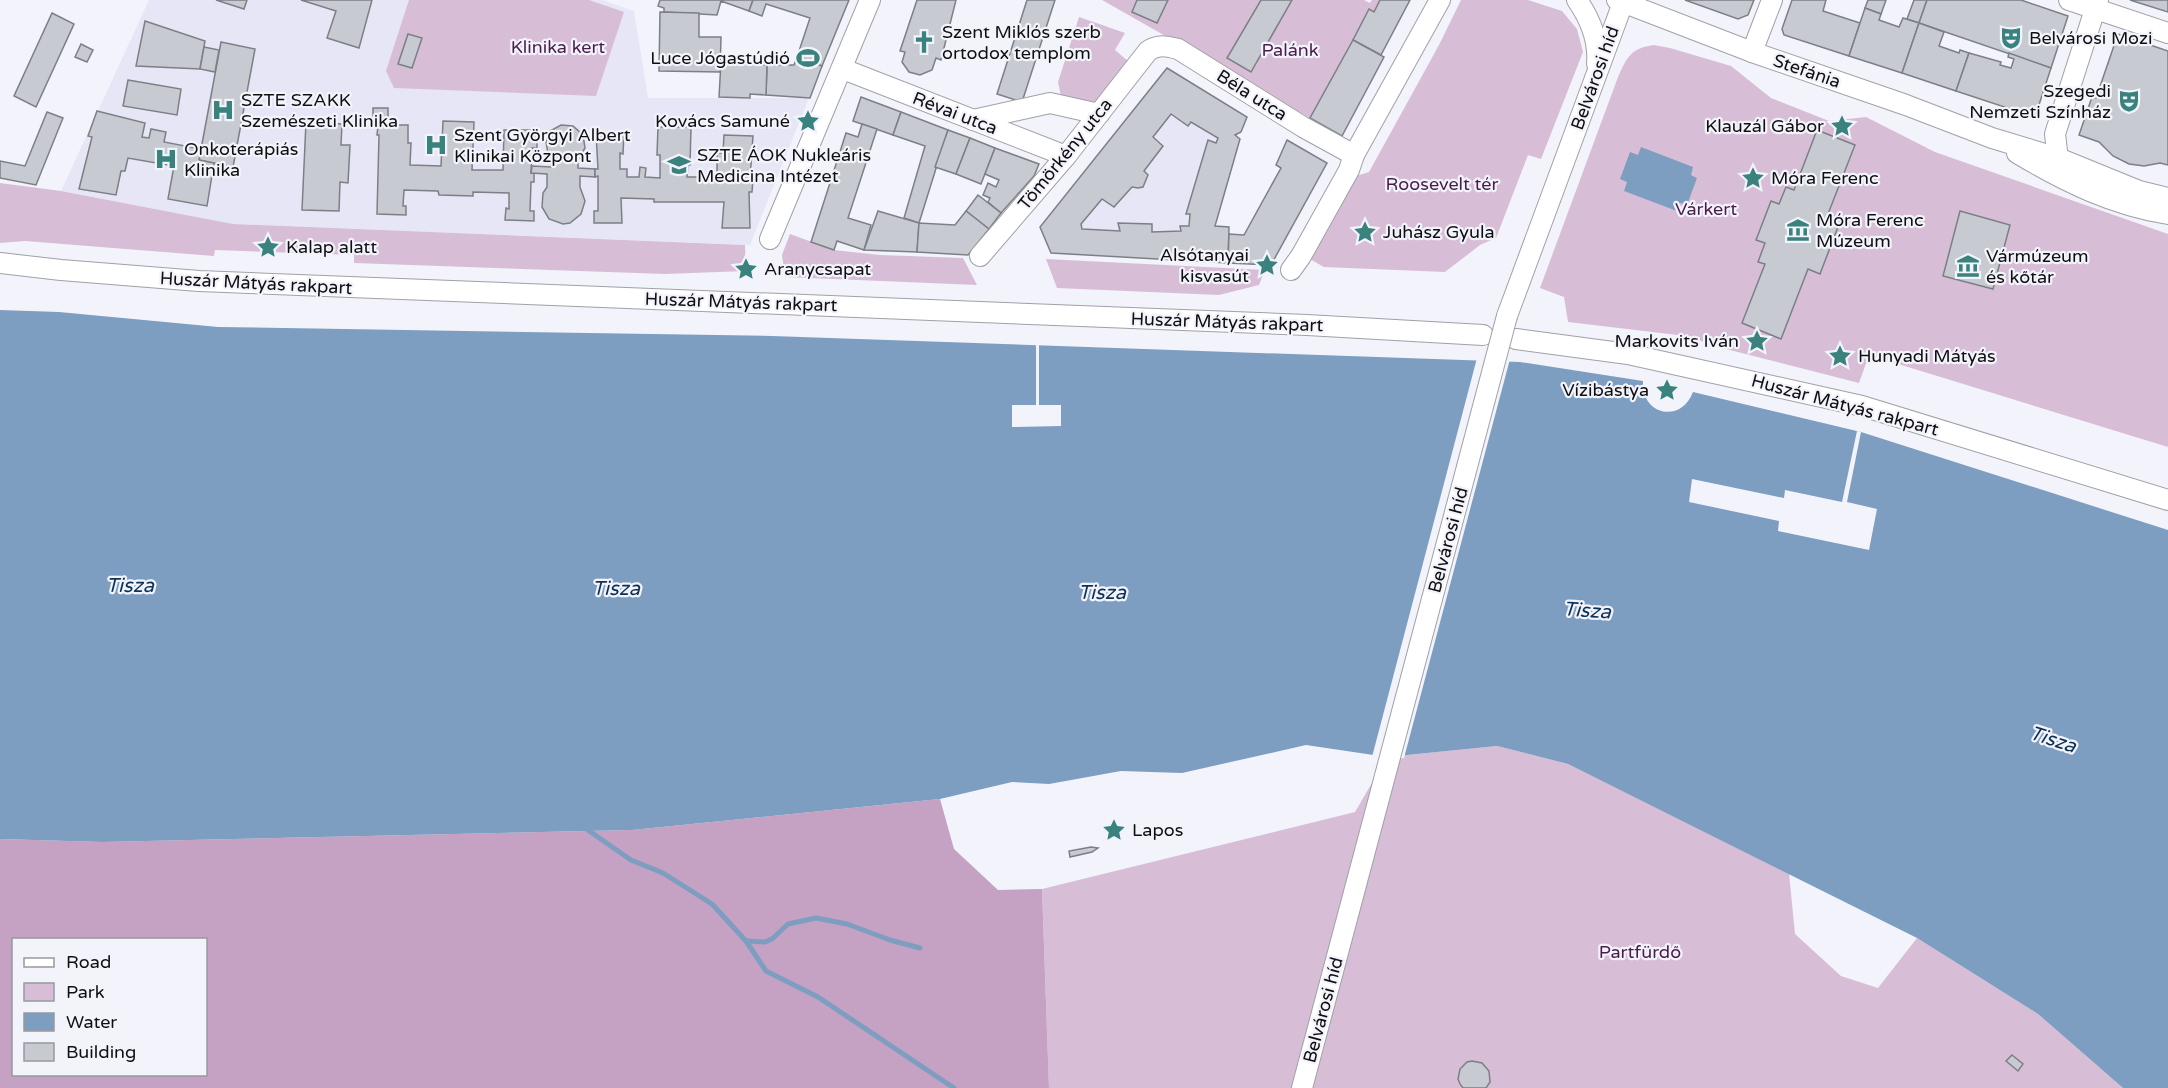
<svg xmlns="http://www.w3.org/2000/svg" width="2168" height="1088" viewBox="0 0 2168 1088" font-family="'Varela Round',sans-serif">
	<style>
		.built { fill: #e7e6f6 }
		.green { fill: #d7bed6 }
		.forest { fill: #c5a1c3; fill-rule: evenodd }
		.water { fill: #7d9ec0 }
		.pier { fill: #f3f3fb }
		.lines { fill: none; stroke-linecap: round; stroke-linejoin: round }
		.stream { stroke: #7d9ec0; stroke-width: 5 }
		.building { fill: #c7cad1; stroke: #7d7f86; stroke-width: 1.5; fill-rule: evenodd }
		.minor-casing { stroke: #a0a0a7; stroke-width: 22 }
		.minor { stroke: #fff; stroke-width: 20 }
		.minor-bridge-casing { stroke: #a0a0a7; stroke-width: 22; stroke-linecap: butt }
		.minor-bridge { stroke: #fff; stroke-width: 20 }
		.labels { text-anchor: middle; stroke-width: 4.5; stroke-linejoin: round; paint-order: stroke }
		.poi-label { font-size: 18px; fill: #0f0f12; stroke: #f3f3fb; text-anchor: start }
		.park-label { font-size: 18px; fill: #491c49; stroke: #f3f3fb }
		.street-label { font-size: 18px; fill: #0f0f12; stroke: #f3f3fb }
		.water-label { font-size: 20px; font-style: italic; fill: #0b3254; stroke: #f3f3fb }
	</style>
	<rect width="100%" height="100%" fill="#f3f3fb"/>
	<g class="built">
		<path d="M149,0H602L634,11L648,98H809L750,245L233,224L61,191Z"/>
		<path d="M1167,68L1247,117L1241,132L1236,135L1240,139L1215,226L1229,227L1228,263L1051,253L1040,227Z"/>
	</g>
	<g class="green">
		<path d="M409,0H589L624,12L596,96L394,88L386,71Z"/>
		<path d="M1102,0H1364L1370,3L1372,0H1380L1374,12L1369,10L1310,118Z"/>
		<path d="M1461,0H1528L1562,11L1577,29L1583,52L1541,159L1528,155L1496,238L1480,245L1445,272L1324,267L1308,258L1353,177L1369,172L1439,45Z"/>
		<path d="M1079,17L1125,33L1115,50L1128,61L1096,102L1087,107L1061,96L1058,82Z"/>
		<path d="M1654,45L1670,48L1731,66L1771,98L1829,121L1866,117L1935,152L2168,234V447L1869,355L1859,383L1722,348L1686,336L1568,322L1564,297L1540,288L1618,77C1627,57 1631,48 1654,45Z"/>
		<path d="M0,183L61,191L233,224L745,245L746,271L665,274L354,263V255L215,250L214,256L25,241L0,243Z"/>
		<path d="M790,234L834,250L880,255L963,258L977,285L785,277L782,255Z"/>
		<path d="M1046,259L1265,270L1259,285L1219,295L1057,288Z"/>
		<path d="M1497,746L1568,764L1789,873L1795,934L1841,976L1878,988L1917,938L2038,1014L2123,1088H1049L1042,889L1355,812L1387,757Z"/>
	</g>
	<path class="forest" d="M940,799L954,849L998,890L1042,889L1049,1088H0V839L102,842L632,830ZM14,940H206V1074H14Z"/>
	<g class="water">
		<path d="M1641,147L1693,167L1691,175L1697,178L1687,205L1680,203L1677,211L1624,191L1627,182L1620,179L1630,152L1638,155Z"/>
		<path d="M0,310L59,312L218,327L772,336L1520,362L1643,381C1641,415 1681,424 1693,392L1861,432L2168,530V1088H2123L2038,1014L1917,938L1568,764L1497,746L1387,757L1306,745L1182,773L1121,771L1049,784L1012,782L940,799L632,830L102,842L0,839Z"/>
	</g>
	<g class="pier">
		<path d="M1036,343H1039V405H1061V426L1012,427V405H1036Z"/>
		<path d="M1477,358L1510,359L1404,758L1387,760L1372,757Z"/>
		<path d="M1857,431L1861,432L1847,502L1877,509L1869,550L1778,531L1779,521L1689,502L1692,479L1784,498L1785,490L1842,502Z"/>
	</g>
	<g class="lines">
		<g class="stream">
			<path d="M582,826L631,860L663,873L712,904L746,941L766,971L818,997L954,1088"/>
			<path d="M746,941L765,942L772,939L788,924L816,918L847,924L890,940L920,948"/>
		</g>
	</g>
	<g class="building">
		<path d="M216,0H247L244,9Z"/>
		<path d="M301,0H372L359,48L327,38L336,11Z"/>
		<path d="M660,0H753L749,11L721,1L717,15L664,12V8L658,6Z"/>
		<path d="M753,0H849L822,66L797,57L810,18L766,4L762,16L749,11Z"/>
		<path d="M917,0H956L941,60L936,58L932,70L920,75L909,72L902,62L905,52L900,51Z"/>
		<path d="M1027,0H1055L1022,102L997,94Z"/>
		<path d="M1137,0H1168L1157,23L1132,12Z"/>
		<path d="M1261,0H1292L1251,72L1227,58Z"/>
		<path d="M1380,0H1410L1381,55L1353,40L1369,9L1374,12Z"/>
		<path d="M1685,0H1754L1748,15L1738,19Z"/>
		<path d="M1792,0H1826L1823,11L1860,23L1849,56L1784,35L1782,29Z"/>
		<path d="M1868,0H1886L1881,14L1865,8Z"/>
		<path d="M1914,0H1927L1919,23L1907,19Z"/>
		<path d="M1927,0H2021L2068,16L2051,68L1919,23Z"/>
		<path d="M2130,0H2168V12Z"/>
		<path d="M1865,8L1881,14L1879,20L1899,27L1903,18L1919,23L1902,73L1849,56Z"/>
		<path d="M660,12L699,13V37H721L720,72L659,71Z"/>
		<path d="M52,13L74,24L36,107L14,96Z"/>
		<path d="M145,21L205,41L200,69L136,66Z"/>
		<path d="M1919,23L1944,32L1939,46L1959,53L1960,50L1969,53L1956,91L1902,73Z"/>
		<path d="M408,34L422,38L412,68L398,64Z"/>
		<path d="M2118,34L2168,51V165L2160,163L2144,166L2129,164L2113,156L2099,142L2079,135L2092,97L2096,98Z"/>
		<path d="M1353,40L1384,57L1342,136L1310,118Z"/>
		<path d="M221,42L255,49L233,167L199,160Z"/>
		<path d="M81,44L93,50L87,62L75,57Z"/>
		<path d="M204,47L219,50L215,72L200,69Z"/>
		<path d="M1969,53L2001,62L2000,65L2011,68L2014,59L2008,57L2009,53L2051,68L2035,117L1956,91Z"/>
		<path d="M797,57L822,66L810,98L766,95L767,65H794Z"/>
		<path d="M721,62L767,65L766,95L750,94V98L719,97Z"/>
		<path d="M1167,68L1247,117L1241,132L1235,135L1240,139L1215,226L1229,227L1228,263L1051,253L1040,227ZM1171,114L1188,126L1191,122L1218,138L1216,143L1208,140L1186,214H1190L1189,226H1180L1181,231L1152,232V224L1118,223L1120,231L1082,229L1081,224L1102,199L1114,207L1132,187L1138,188L1143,187L1148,175L1144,171L1163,146L1153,137Z"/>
		<path d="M128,80L181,89L177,115L123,106Z"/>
		<path d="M861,97L901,112L893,135L853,121Z"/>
		<path d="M373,108H388V119L373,118Z"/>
		<path d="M97,111L145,123L142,137L149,138L151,129L166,132L164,142L201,149L199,160L214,163L207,206L168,199L174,166L128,158L125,171H121L116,195L79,189L92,137L88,136Z"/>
		<path d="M47,112L63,118L36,185L0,178V161L25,166Z"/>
		<path d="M901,112L948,130L919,223L904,218L925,146L893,135Z"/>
		<path d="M443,121L474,122L472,170H503L504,130H537V148H532L531,173H534V182H531L530,211H534V221L505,220L506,208L509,209V193L473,192V196L439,195L438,191L404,190L403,206H406V215L377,214L379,135H377L378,125H408V143H411L410,165L441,166Z"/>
		<path d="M306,122L342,124L341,145H350L348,183L340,182L339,211L302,210Z"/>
		<path d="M862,124L877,129L848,218L871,225L864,250L837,241L834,250L811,242L846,133L858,137Z"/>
		<path d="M561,125L573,126L583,135L585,148L578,160V168L595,169V177L580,176V187L585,201L581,214L570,223L563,224L549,219L542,207L543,193L547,187V174L531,173L532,166L551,167V159L548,154L546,142L550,131Z"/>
		<path d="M658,127H691L690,165H688L687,177H717V153H723L724,135L753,136L750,179H753L752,192H749L750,228H722L724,202H654V199L621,198L622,223H594V211H598V176L595,177V169H598L596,133H624L623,154L620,153V169H627V177H639L640,167L646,168L645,177L660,178V155H657Z"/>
		<path d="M948,130L970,138L956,174L935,167Z"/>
		<path d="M1817,130L1855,145L1828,214L1841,219L1820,274L1808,269L1781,339L1742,323L1765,264L1758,262L1765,243L1756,240L1771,201L1779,204L1786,187L1794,190Z"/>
		<path d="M970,138L995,148L981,184L956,174Z"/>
		<path d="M1287,140L1327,163L1271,265L1228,263L1229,234L1244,235L1281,168L1276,165Z"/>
		<path d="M995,148L1039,164L1034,176L1001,213L988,202L990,198L983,195L988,183L996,187L999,180L985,174Z"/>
		<path d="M978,195L1001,213L989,229L966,211Z"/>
		<path d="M878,211L919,223L917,252L864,250Z"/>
		<path d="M966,211L989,229L968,255L917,252L919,223L955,225Z"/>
		<path d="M1960,211L2010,225L1993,289L1943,276Z"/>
		<path d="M1091,847L1098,848L1092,852L1070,857L1069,851Z"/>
		<path d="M2012,1055L2023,1064L2018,1071L2006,1061Z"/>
		<path d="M1472,1061L1482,1063L1489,1071L1490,1082L1486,1088H1463L1460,1084L1458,1079L1460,1069L1467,1062Z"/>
	</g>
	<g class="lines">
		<g class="minor-casing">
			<g id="minor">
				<path d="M1577,0C1591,20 1599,40 1597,64"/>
				<path d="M1617,0L1752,52L1906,105L1992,138L2058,158L2139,191L2168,198"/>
				<path d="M2069,0L2168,33"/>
				<path d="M1752,52L1772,0"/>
				<path d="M843,69L1066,156"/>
				<path d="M973,120L1050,103L1099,114"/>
				<path d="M2057,151L2055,134L2098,0"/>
				<path d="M2017,153C2065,182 2113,205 2168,214"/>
				<path d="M770,239L870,0"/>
				<path d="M980,256L1066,156L1148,51C1158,44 1166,46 1178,49L1303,127L1354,155"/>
				<path d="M0,263L61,270L199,281L1307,325L1483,335"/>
				<path d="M1291,270L1301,256L1349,170L1354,155L1440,0"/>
				<path d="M1507,316L1624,0"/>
				<path d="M1516,339L1628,354L1862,406L2168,500"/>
				<path d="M1302,1088L1432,599"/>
			</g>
		</g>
		<use href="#minor" class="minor"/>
		<g class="minor-bridge-casing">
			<path id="minor-bridge" d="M1432,599L1507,316"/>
		</g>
		<use href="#minor-bridge" class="minor-bridge"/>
	</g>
	<defs>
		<g id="theatre-bare" transform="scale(1.8)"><path d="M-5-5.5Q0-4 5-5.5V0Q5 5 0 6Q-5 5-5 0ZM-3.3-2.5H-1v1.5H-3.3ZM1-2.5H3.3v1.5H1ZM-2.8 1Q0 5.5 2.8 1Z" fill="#3a827e" stroke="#f3f3fb" stroke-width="2.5" paint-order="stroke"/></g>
		<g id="church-bare" transform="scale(1.8)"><path d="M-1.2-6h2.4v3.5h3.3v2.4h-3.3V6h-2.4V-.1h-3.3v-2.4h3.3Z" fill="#3a827e" stroke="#f3f3fb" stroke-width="2.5" paint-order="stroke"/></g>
		<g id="stadium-bare" transform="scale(1.8)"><path d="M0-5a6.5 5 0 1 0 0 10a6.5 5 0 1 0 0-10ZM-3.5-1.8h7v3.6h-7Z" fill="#3a827e" stroke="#f3f3fb" stroke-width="2.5" paint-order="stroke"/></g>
		<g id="hospital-bare" transform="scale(1.8)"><path d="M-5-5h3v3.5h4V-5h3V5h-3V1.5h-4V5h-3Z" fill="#3a827e" stroke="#f3f3fb" stroke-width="2.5" paint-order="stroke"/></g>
		<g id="sight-bare" transform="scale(1.8)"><path d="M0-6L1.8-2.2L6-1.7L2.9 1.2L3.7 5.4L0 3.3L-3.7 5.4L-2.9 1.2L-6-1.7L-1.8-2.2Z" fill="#3a827e" stroke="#f3f3fb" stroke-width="2.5" paint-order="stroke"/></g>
		<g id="university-bare" transform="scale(1.8)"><path d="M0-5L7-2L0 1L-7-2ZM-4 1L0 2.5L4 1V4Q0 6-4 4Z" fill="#3a827e" stroke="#f3f3fb" stroke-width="2.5" paint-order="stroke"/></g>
		<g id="museum-bare" transform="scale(1.8)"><path d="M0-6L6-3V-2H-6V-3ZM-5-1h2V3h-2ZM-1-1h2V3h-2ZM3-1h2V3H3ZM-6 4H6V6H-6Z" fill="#3a827e" stroke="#f3f3fb" stroke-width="2.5" paint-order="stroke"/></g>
	</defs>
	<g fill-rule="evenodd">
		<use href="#theatre-bare" x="2011" y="38"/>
		<use href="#church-bare" x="924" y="42"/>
		<use href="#stadium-bare" x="808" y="58"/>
		<use href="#theatre-bare" x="2129" y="101"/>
		<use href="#hospital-bare" x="223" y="110"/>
		<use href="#sight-bare" x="808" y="121"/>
		<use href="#sight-bare" x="1842" y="126"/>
		<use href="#hospital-bare" x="436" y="145"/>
		<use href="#hospital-bare" x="166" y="159"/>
		<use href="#university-bare" x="679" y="165"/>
		<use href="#sight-bare" x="1753" y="178"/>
		<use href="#museum-bare" x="1798" y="230"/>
		<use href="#sight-bare" x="1365" y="232"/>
		<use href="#sight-bare" x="268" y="247"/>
		<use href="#sight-bare" x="1267" y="265"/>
		<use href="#museum-bare" x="1968" y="266"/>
		<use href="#sight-bare" x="746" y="269"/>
		<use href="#sight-bare" x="1757" y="341"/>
		<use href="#sight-bare" x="1840" y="356"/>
		<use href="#sight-bare" x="1667" y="390"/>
		<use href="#sight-bare" x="1114" y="830"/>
	</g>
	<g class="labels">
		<g class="poi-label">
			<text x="942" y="38">Szent Miklós szerb<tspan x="942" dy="21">ortodox templom</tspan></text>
			<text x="2029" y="44">Belvárosi Mozi</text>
			<text x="790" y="64" text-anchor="end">Luce Jógastúdió</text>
			<text x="2111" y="97" text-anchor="end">Szegedi<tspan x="2111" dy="21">Nemzeti Színház</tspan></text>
			<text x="241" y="106">SZTE SZAKK<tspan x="241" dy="21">Szemészeti Klinika</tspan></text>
			<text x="790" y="127" text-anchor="end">Kovács Samuné</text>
			<text x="1824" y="132" text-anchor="end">Klauzál Gábor</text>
			<text x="454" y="141">Szent Györgyi Albert<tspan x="454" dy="21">Klinikai Központ</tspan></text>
			<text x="184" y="155">Onkoterápiás<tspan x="184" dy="21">Klinika</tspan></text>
			<text x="697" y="161">SZTE ÁOK Nukleáris<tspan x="697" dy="21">Medicina Intézet</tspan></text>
			<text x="1771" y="184">Móra Ferenc</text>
			<text x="1816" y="226">Móra Ferenc<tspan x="1816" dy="21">Múzeum</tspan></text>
			<text x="1383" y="238">Juhász Gyula</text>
			<text x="286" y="253">Kalap alatt</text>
			<text x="1249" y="261" text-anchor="end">Alsótanyai<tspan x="1249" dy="21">kisvasút</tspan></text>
			<text x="1986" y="262">Vármúzeum<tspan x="1986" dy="21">és kőtár</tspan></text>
			<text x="764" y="275">Aranycsapat</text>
			<text x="1739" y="347" text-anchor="end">Markovits Iván</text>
			<text x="1858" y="362">Hunyadi Mátyás</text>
			<text x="1649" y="396" text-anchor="end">Vízibástya</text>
			<text x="1132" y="836">Lapos</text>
		</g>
		<g class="park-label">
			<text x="558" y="53">Klinika kert</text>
			<text x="1290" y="56">Palánk</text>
			<text x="1442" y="190">Roosevelt tér</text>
			<text x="1706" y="215">Várkert</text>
			<text x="1640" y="958">Partfürdő</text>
		</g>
		<g class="street-label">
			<text transform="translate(1807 71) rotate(19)" y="6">Stefánia</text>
			<text transform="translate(1595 78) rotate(-70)" y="6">Belvárosi híd</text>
			<text transform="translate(1252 95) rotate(32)" y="6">Béla utca</text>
			<text transform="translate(955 113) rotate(21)" y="6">Révai utca</text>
			<text transform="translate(1065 154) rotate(-51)" y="6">Tömörkény utca</text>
			<text transform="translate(256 283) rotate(3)" y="6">Huszár Mátyás rakpart</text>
			<text transform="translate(741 302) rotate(2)" y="6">Huszár Mátyás rakpart</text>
			<text transform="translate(1227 322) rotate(2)" y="6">Huszár Mátyás rakpart</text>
			<text transform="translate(1845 405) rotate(15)" y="6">Huszár Mátyás rakpart</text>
			<text transform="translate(1448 540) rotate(-75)" y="6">Belvárosi híd</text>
			<text transform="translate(1323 1010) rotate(-75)" y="6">Belvárosi híd</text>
		</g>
		<g class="water-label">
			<text x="130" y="592">Tisza</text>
			<text x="616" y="595">Tisza</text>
			<text x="1102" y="599">Tisza</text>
			<text transform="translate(1587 610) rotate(4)" y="7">Tisza</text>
			<text transform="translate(2053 739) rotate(18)" y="7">Tisza</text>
		</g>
	</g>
	<rect x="12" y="938" width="195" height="138" fill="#f3f3fb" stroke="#98989e" stroke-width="1.5"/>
	<rect x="24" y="958" width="30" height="9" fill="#ffffff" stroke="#98989e" stroke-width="1.5"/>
	<text x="66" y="968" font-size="18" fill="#0f0f12">Road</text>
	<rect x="24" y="983" width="30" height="18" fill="#d7bed6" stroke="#98989e" stroke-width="1.5"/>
	<text x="66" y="998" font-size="18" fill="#0f0f12">Park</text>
	<rect x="24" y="1013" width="30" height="18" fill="#7d9ec0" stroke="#98989e" stroke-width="1.5"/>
	<text x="66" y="1028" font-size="18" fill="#0f0f12">Water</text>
	<rect x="24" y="1043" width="30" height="18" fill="#c7cad1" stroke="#98989e" stroke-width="1.5"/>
	<text x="66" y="1058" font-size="18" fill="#0f0f12">Building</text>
</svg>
